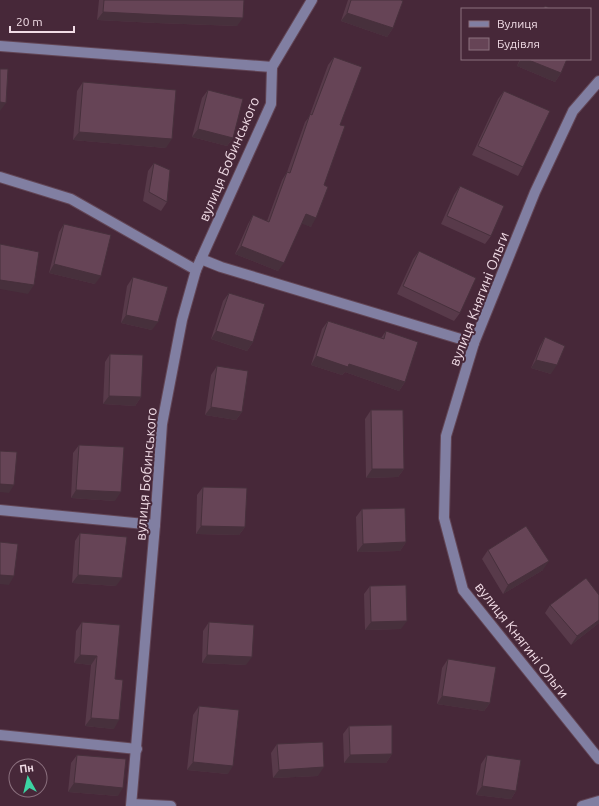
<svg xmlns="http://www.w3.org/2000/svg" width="599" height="806" viewBox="0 0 599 806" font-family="Ubuntu,sans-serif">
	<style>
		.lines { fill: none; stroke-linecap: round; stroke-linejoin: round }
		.minor-casing { stroke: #624555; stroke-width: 12 }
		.minor { stroke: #817fa2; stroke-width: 10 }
		.wall { fill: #583a4a }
		.shaded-wall { fill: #47303c }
		.building { fill: #664456; stroke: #47303c }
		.labels { text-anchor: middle; stroke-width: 4; stroke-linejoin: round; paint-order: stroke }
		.street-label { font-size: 14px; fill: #f1dce6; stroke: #472839 }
	</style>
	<rect width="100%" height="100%" fill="#472839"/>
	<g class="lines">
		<g class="minor-casing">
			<g id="minor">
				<path d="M0,46L272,67"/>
				<path d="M599,81L573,111L535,192L474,343L446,436L444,518L463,590L599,759"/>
				<path d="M0,177L71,199L196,270"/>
				<path d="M201,259L221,267L474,343"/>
				<path d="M0,510L155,525"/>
				<path d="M0,735L137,749"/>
				<path d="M132,804L171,806"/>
				<path d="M131,806L155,525L162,424L182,320L196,270L271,104L272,67L312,0"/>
				<path d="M582,806L599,801"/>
			</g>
		</g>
		<use href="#minor" class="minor"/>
	</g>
	<g class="wall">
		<path d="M99,0H244L237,26L156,23L97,20Z"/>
		<path d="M348,0H401L393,28L387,37L341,21Z"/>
		<path d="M334,57L340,125L324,185L311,227L302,223L278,271L235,254L248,224L253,215L267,221L282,180L287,172L305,122L309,117L328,65Z"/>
		<path d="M520,59H567L561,73L555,82L517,66Z"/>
		<path d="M83,82L166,148L73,140L77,91Z"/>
		<path d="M208,90L233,138L227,146L192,137L202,98Z"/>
		<path d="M504,91L523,167L518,176L472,155L498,99Z"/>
		<path d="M154,163L167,202L161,211L143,201L148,171Z"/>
		<path d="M460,186L491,236L485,244L441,224L454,195Z"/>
		<path d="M64,224L95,284L49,273L59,232Z"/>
		<path d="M419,251L460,313L454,321L397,294L413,259Z"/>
		<path d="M133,277L152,330L121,323L127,286Z"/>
		<path d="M229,293L253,342L247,351L211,339L223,301Z"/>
		<path d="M328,321L381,338L386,331L405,382L399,391L345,372L342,375L311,365L322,329Z"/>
		<path d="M545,337L551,374L531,368L540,346Z"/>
		<path d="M110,354L141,397L135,406L103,404L105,362Z"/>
		<path d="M217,366L242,412L236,420L205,415L211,375Z"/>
		<path d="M371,410L404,469L398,477L366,478L365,419Z"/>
		<path d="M79,445L115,501L71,498L73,453Z"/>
		<path d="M203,487L245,527L239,535L196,534L197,495Z"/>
		<path d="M362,509L406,542L400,551L357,552L356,517Z"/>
		<path d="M80,533L116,586L72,583L75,541Z"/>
		<path d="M488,550L543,570L503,594L482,559Z"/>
		<path d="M370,586L401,629L365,630L364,594Z"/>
		<path d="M550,605L599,623L571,645L545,613Z"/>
		<path d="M82,622L115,679L114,729L85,726L91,665L74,663L76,631Z"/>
		<path d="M209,622L246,665L202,663L203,631Z"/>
		<path d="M448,659L490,703L484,711L437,704L442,668Z"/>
		<path d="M199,706L228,774L187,770L193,715Z"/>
		<path d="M349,726L392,754L386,763H344L343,734Z"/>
		<path d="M277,744L318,776L273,778L271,753Z"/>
		<path d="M77,755L118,796L68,792L71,763Z"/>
		<path d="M487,755L516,791L511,799L476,795L481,764Z"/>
	</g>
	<g class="shaded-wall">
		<path d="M103,12L243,18L237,26L156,23L97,20Z"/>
		<path d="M347,13L393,28L387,37L341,21Z"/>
		<path d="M521,59H526L561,73L555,82L517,66Z"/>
		<path d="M0,102L6,103L0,111Z"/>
		<path d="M198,129L233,138L227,146L192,137Z"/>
		<path d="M79,132L172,139L166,148L73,140Z"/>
		<path d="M306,214L316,218L311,227L300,223Z"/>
		<path d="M241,246L284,263L278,271L235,254Z"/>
		<path d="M54,264L101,276L95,284L49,273Z"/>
		<path d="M0,280L34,285L28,294L0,289Z"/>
		<path d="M126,315L158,322L152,330L121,323Z"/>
		<path d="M216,331L253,342L247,351L211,339Z"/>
		<path d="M316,356L349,364L405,382L399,391L345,372L342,375L311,365Z"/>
		<path d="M536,360L557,365L551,374L531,368Z"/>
		<path d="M109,396L141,397L135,406L103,404Z"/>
		<path d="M211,407L242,412L236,420L205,415Z"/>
		<path d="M372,469H404L398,477L366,478Z"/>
		<path d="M0,484L14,485L9,493L0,492Z"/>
		<path d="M76,490L121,492L115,501L71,498Z"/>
		<path d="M201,526L245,527L239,535L196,534Z"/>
		<path d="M406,542L400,551L357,552L363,544Z"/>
		<path d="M549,561L543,570L503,594L508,585Z"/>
		<path d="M0,575L14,576L9,585L0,584Z"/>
		<path d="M78,575L122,578L116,586L72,583Z"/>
		<path d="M599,620V623L571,645L577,636Z"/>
		<path d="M407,621L401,629L365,630L371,622Z"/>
		<path d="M80,655L97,656L91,665L74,663Z"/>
		<path d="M207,655L252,657L246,665L202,663Z"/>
		<path d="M442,696L490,703L484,711L437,704Z"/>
		<path d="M91,718L119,720L114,729L85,726Z"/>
		<path d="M392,754L386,763H344L350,755Z"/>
		<path d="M193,762L233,766L228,774L187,770Z"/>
		<path d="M324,767L318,776L273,778L279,770Z"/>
		<path d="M74,783L123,788L118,796L68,792Z"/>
		<path d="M482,786L516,791L511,799L476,795Z"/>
	</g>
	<g class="building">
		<path d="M104,0H244L243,18L162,15L103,12Z"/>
		<path d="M351,0H401L403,1L393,28L347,13Z"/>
		<path d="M545,6L552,9H543Z"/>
		<path d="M334,57L362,67L340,125L345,126L324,185L328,187L316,218L306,214L284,263L241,246L253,215L269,222L287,172L290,173L310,114L312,115Z"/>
		<path d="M526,59H567L561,73Z"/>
		<path d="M0,69H8L6,103L0,102Z"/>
		<path d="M83,82L176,90L172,139L79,132Z"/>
		<path d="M208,90L243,99L233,138L198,129Z"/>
		<path d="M504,91L550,111L523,167L478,146Z"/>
		<path d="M154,163L170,170L167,202L149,192Z"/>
		<path d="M460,186L504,206L491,236L447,216Z"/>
		<path d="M64,224L111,235L101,276L54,264Z"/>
		<path d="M0,244L39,252L34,285L0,280Z"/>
		<path d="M419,251L476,278L460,313L403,286Z"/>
		<path d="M133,277L168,287L158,322L126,315Z"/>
		<path d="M229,293L265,304L253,342L216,331Z"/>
		<path d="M328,321L384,339L386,331L418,342L405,382L349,364L348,367L316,356Z"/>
		<path d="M545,337L565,346L557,365L536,360Z"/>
		<path d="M110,354L143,355L141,397L109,396Z"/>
		<path d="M217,366L248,371L242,412L211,407Z"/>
		<path d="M371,410H403L404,469H372Z"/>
		<path d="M79,445L124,447L121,492L76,490Z"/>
		<path d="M0,451L17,452L14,485L0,484Z"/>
		<path d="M203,487L247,488L245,527L201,526Z"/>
		<path d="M405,508L406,542L363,544L362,509Z"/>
		<path d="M526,526L549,561L508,585L488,550Z"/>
		<path d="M80,533L127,537L122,578L78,575Z"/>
		<path d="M0,542L18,544L14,576L0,575Z"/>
		<path d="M586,578L599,595V620L577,636L550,605Z"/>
		<path d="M406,585L407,621L371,622L370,586Z"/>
		<path d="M82,622L120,625L115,679L123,680L119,720L91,718L97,656L80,655Z"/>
		<path d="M209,622L254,625L252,657L207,655Z"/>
		<path d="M448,659L496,667L490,703L442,696Z"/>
		<path d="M199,706L239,710L233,766L193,762Z"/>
		<path d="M392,725V754L350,755L349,726Z"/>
		<path d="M323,742L324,767L279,770L277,744Z"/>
		<path d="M77,755L126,759L123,788L74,783Z"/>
		<path d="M487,755L521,760L516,791L482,786Z"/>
	</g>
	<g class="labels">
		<g class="street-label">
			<text transform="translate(229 159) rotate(-67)" y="5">вулиця Бобинського</text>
			<text transform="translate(479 299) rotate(-69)" y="5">вулиця Княгині Ольги</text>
			<text transform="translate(146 474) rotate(-85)" y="5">вулиця Бобинського</text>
			<text transform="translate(522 640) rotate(52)" y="5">вулиця Княгині Ольги</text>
		</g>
	</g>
	<rect x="461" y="8" width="130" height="52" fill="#472839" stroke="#8b707e"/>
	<rect x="469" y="21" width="20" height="6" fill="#817fa2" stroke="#8b707e"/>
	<text x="497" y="28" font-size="12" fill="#f1dce6">Вулиця</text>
	<rect x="469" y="38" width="20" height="12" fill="#664456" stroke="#8b707e"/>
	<text x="497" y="48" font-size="12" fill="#f1dce6">Будівля</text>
	<g transform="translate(28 778) rotate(352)"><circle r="19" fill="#472839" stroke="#8b707e"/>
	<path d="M0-3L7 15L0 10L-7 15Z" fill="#3cd4a3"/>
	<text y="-6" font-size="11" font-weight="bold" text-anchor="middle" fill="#f1dce6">Пн</text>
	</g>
	<path d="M10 26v6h64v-6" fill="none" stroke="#f1dce6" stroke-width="2"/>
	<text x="16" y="26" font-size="12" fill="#f1dce6" stroke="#472839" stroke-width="3" paint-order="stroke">20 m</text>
</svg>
